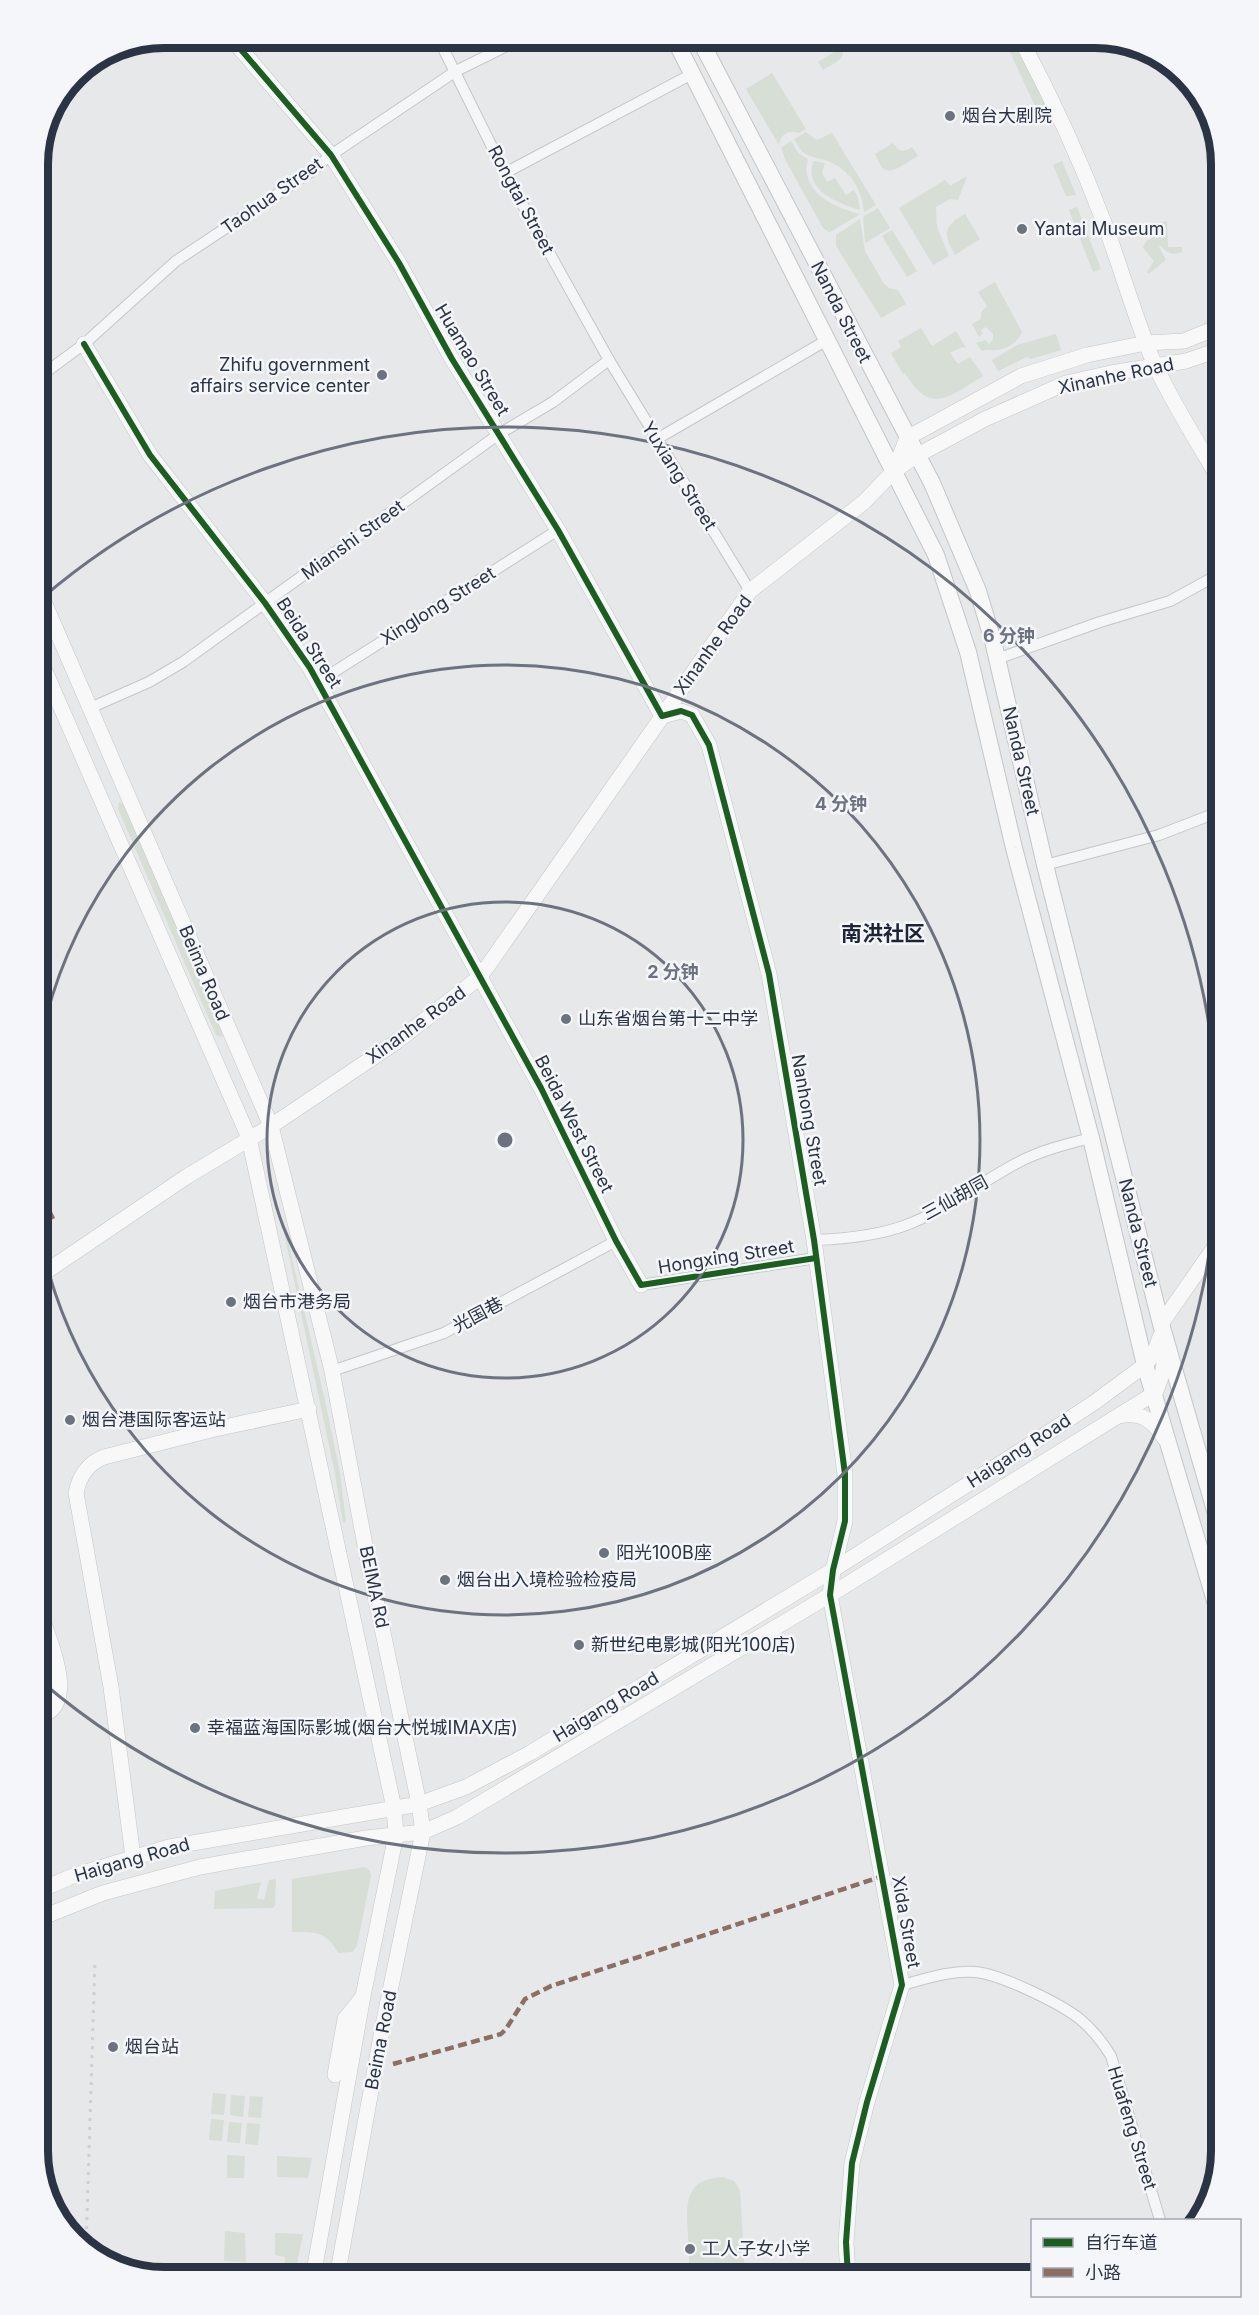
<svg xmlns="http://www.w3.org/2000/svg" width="1259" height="2315" viewBox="0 0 1259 2315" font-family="Inter,'Noto Sans SC',sans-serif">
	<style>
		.green { fill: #d6ded6 }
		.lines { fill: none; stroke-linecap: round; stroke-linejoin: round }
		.street-casing { stroke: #c4c6c8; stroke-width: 12 }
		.secondary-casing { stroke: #c4c6c8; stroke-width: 16 }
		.primary-casing { stroke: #c2c5c8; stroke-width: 18 }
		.street { stroke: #f5f6f7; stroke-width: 10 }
		.secondary { stroke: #f8f8f8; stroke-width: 15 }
		.primary { stroke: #f8f8f8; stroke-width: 16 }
		.rail { stroke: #cecfd2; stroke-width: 3; stroke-dasharray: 3 6; stroke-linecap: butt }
		.quiet { stroke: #8d6e63; stroke-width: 4.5; stroke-dasharray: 9 4.5; stroke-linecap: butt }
		.cycleway-casing { stroke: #f4f6f9; stroke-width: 10 }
		.cycleway { stroke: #1b5e20; stroke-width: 6 }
		.ring { fill: none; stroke: #6c737f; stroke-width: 3 }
		.poi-dot { fill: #6c737f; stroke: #f4f6f9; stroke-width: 2 }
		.labels { text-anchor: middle; stroke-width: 5; stroke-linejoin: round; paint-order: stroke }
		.poi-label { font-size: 18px; fill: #2b3445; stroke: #f4f6f9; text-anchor: start }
		.street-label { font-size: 18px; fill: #2b3445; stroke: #f4f6f9 }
		.quarter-label { font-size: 21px; font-weight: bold; fill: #1d2536; stroke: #f4f6f9 }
		.rim { fill: none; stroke: #2b3445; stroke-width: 8 }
		.centre { fill: #6c737f; stroke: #f4f6f9; stroke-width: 3 }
		.ring-label { font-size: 18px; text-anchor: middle; font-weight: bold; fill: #6c737f; stroke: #f4f6f9; stroke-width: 5; stroke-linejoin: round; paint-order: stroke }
	</style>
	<rect width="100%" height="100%" fill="#e6e8ea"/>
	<g class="green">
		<path d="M830,38H837C850,59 840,59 823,70L818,62L833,53L826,40Z"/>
		<path d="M1016,45L1034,80L1050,115L1041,119L1009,50Z"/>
		<path d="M772,73L806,129L799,133C788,129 781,134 779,145L746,89Z"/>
		<path d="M806,132L817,140L832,133L876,205L864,212C862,189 850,170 828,161C821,158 812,158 806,154C800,151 798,144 794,139Z"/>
		<path d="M791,141L798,153L808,159C799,192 835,208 860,214L832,231L829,232L823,228L785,159L781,148Z"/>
		<path d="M893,143C900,152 902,153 912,147L918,156C910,160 895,173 886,170C881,169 877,158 875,154Z"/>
		<path d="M813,161L825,163L822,173L827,182L835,178L846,195L854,190L858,198L860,210C837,203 804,191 813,161Z"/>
		<path d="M1062,161L1076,195L1066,196L1053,165Z"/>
		<path d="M967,176L958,200L950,199L936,207L937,227L949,256L933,265L899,208L945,180L950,186Z"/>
		<path d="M1077,207L1101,269L1093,272L1069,210Z"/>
		<path d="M878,208L890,228L865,243L863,217Z"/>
		<path d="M965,214L980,239L955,255C942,233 944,226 965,214Z"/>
		<path d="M860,219L865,251L884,284L889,288L898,290L906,304L881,318L836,246V235Z"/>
		<path d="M1167,221L1168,247H1182V252C1172,256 1167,253 1161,246L1159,247L1166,260L1148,274L1147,272L1154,261L1143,248L1146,241L1151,239V232L1156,224Z"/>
		<path d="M892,230L917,271L907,277L882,236Z"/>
		<path d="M995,282L1022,332C1018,342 1008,349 997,350C990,351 988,348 982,351L976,343L986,340L989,345L993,339V334L986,327L981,330L983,334L979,337L972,324L981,319V312L987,306L978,292Z"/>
		<path d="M921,328L932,346L956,331L966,348L962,347L950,353L958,364L970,357L983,376C948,397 931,416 905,373L903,374L891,353L901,347L898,341Z"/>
		<path d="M1056,334L1061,350L1031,359L1027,357L998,371L992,360L1017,345Z"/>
		<path d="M119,802L123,804L223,1035L220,1037L216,1035L118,809Z"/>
		<path d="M286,1232L326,1405L340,1473L346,1523L343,1522L335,1474L285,1237L284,1233Z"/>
		<path d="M365,1867L370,1871L371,1876L357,1946L352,1952L338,1953C327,1931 315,1932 292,1932V1879Z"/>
		<path d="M276,1879L275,1905L273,1908L214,1909L215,1891L261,1882L257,1898L264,1900L269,1880Z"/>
		<path d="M213,2093L226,2094L224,2115L211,2114Z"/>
		<path d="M231,2095L245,2096L243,2117L230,2115Z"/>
		<path d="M250,2096L263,2097L261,2118L248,2117Z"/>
		<path d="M211,2119L224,2120L222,2141L209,2140Z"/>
		<path d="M229,2122L242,2123L240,2143L227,2142Z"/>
		<path d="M247,2123L260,2124L258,2145L245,2144Z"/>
		<path d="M227,2155L245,2156L244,2178H227Z"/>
		<path d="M277,2156L312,2158L308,2178L277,2177Z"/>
		<path d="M723,2177L734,2181L740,2190L745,2277H690C689,2263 689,2249 688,2235C686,2204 684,2179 723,2177Z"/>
		<path d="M225,2231L245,2233L246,2262L224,2261Z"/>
		<path d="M275,2233L303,2234L295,2275H284L285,2257L275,2255Z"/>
	</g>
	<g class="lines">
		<g class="street-casing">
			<g id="street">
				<path d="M438,38L505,173L609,360L750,591"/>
				<path d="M505,173L692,74"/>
				<path d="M38,378L84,344L176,261L309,173L331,155L456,71L523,38"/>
				<path d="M657,439L827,340"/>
				<path d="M997,659L1100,622L1170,601L1221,573"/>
				<path d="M318,682L558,530"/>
				<path d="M90,708L149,682L183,662L499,434L553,402L609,360"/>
				<path d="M1045,865L1159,835L1221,811"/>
				<path d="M814,1240C844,1239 881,1235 909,1224C947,1209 981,1182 1017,1163C1039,1151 1066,1144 1091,1138"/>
				<path d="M641,1285L816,1258"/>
				<path d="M332,1371L444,1333L616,1241"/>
				<path d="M902,1985C925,1979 951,1970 975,1972C1000,1974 1062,2004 1081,2020C1093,2030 1103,2043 1111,2056L1160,2220"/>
			</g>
		</g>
		<g class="secondary-casing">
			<g id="secondary">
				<path d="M231,38L331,155L399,263L452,359L558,530L662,716"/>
				<path d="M1020,38C1052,98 1081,161 1105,225C1122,271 1135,318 1154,363C1173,404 1198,443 1221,482"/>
				<path d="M84,344L150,455L265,603L310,668L541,1088L616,1241L641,1285"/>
				<path d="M894,471L907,438L1021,376L1087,355L1146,343L1184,341L1221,326"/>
				<path d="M38,588L271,1126L332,1371L369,1566L419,1804L423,1832L383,2025L337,2277"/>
				<path d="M38,655L249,1138L394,1808L396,1835L363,1996L313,2277"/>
				<path d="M662,716L681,711L692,715L709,745L769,974L814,1240L845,1474V1521L833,1570L830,1595L902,1985L867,2102L852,2163L846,2242L848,2277"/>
				<path d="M38,1277L186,1177L271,1126L396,1042L480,977L750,591L864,502L894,471L916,456L985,419L1066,383L1111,373L1186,361L1221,349"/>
				<path d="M1161,1324L1221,1238"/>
				<path d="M1119,1416C1141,1411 1154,1421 1165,1439"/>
				<path d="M38,1717C83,1705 45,1634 38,1605"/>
				<path d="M133,1857L111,1687L76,1493C79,1477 88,1463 104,1457L215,1429L309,1409"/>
				<path d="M38,1891L73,1876L169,1847L419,1804L466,1787L530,1753L828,1573L1028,1446L1095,1402L1145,1365L1154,1354L1160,1337"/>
				<path d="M38,1919L103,1893L200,1867L366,1838L423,1832L457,1817L830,1595L1155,1393C1162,1377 1166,1364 1164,1346"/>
				<path d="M335,2075L345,2019L361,1999"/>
			</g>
		</g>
		<g class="primary-casing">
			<g id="primary">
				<path d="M674,38L936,555L968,652L1014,848L1091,1138L1145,1365L1221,1621"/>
				<path d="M699,38L932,483L978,591L993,641L1045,865L1161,1324L1221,1531"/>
			</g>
		</g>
		<use href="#street" class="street"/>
		<use href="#secondary" class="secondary"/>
		<use href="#primary" class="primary"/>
		<path class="rail" d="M86,2247L95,1961"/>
		<g class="quiet">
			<path d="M38,1187L53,1219"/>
			<path d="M393,2064L501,2034L506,2029L525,1999L551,1986L883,1876"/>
		</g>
		<g class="cycleway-casing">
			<g id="cycleway">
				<path d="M231,38L331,155L399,263L452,359L558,530L662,716L681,711L692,715L709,745L769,974L814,1240L845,1474V1521L833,1570L830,1595L902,1985L867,2102L852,2163L846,2242L848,2277"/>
				<path d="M84,344L150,455L265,603L310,668L541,1088L616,1241L641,1285L816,1258"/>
			</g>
		</g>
		<use href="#cycleway" class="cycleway"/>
	</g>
	<g class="ring">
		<circle cx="505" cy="1140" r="238"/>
		<path d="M38 1053A475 475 0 1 1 38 1227"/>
		<path d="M42 598A713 713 0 1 1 42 1682"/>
	</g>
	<g class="poi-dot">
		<circle cx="950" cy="116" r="6"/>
		<circle cx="1022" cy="229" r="6"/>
		<circle cx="382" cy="375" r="6"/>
		<circle cx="566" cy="1019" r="6"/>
		<circle cx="231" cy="1302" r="6"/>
		<circle cx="70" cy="1420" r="6"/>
		<circle cx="604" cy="1553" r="6"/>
		<circle cx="445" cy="1580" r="6"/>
		<circle cx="579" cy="1645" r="6"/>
		<circle cx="195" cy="1728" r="6"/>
		<circle cx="113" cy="2047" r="6"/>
		<circle cx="690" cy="2249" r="6"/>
	</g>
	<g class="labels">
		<g class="poi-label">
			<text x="962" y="122">烟台大剧院</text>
			<text x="1034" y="235">Yantai Museum</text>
			<text x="370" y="371" text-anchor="end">Zhifu government<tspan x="370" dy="21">affairs service center</tspan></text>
			<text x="578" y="1025">山东省烟台第十二中学</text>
			<text x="243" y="1308">烟台市港务局</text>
			<text x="82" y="1426">烟台港国际客运站</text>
			<text x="616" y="1559">阳光100B座</text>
			<text x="457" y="1586">烟台出入境检验检疫局</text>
			<text x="591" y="1651">新世纪电影城(阳光100店)</text>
			<text x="207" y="1734">幸福蓝海国际影城(烟台大悦城IMAX店)</text>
			<text x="125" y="2053">烟台站</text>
			<text x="702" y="2255">工人子女小学</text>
		</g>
		<g class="street-label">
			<text transform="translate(272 196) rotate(-35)" y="6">Taohua Street</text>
			<text transform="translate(521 200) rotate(62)" y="6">Rongtai Street</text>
			<text transform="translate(841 312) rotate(63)" y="6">Nanda Street</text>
			<text transform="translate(472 360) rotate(59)" y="6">Huamao Street</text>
			<text transform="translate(1116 376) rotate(-12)" y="6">Xinanhe Road</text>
			<text transform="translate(679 476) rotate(58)" y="6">Yuxiang Street</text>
			<text transform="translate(353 540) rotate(-36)" y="6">Mianshi Street</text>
			<text transform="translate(438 606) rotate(-32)" y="6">Xinglong Street</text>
			<text transform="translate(309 643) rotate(57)" y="6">Beida Street</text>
			<text transform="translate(713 645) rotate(-54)" y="6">Xinanhe Road</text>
			<text transform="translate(1021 761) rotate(77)" y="6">Nanda Street</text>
			<text transform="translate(204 973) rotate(67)" y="6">Beima Road</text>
			<text transform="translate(416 1025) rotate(-36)" y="6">Xinanhe Road</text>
			<text transform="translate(809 1120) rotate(80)" y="6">Nanhong Street</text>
			<text transform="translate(574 1124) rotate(63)" y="6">Beida West Street</text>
			<text transform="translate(955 1198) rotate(-29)" y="6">三仙胡同</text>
			<text transform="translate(1138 1233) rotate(76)" y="6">Nanda Street</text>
			<text transform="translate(726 1257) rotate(-9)" y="6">Hongxing Street</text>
			<text transform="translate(478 1315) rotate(-28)" y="6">光国巷</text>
			<text transform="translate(1019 1451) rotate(-33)" y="6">Haigang Road</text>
			<text transform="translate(374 1587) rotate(78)" y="6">BEIMA Rd</text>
			<text transform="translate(606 1707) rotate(-31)" y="6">Haigang Road</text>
			<text transform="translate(132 1860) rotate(-16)" y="6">Haigang Road</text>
			<text transform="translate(906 1922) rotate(80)" y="6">Xida Street</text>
			<text transform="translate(381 2040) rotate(-79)" y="6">Beima Road</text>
			<text transform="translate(1132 2128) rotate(73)" y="6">Huafeng Street</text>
		</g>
		<g class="quarter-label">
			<text x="883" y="941">南洪社区</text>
		</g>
	</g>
	<path d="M0 0H1259V2315H0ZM164 48H1095A116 116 0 0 1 1211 164V2151A116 116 0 0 1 1095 2267H164A116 116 0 0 1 48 2151V164A116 116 0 0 1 164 48Z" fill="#f4f6f9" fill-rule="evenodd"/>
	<path class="rim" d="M164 48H1095A116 116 0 0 1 1211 164V2151A116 116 0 0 1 1095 2267H164A116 116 0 0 1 48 2151V164A116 116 0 0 1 164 48Z"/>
	<circle cx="505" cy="1140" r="9" class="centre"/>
	<g class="ring-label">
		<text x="1009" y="642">6 分钟</text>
		<text x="841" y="810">4 分钟</text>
		<text x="673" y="978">2 分钟</text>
	</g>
	<rect x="1031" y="2219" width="210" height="78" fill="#f4f6f9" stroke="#a4a8b1" stroke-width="1.5"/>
	<rect x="1043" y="2238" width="30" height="9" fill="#1b5e20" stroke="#a4a8b1" stroke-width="1.5"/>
	<text x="1085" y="2249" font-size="18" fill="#2b3445">自行车道</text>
	<rect x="1043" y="2268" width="30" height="9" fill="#8d6e63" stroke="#a4a8b1" stroke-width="1.5"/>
	<text x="1085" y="2279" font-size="18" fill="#2b3445">小路</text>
</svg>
